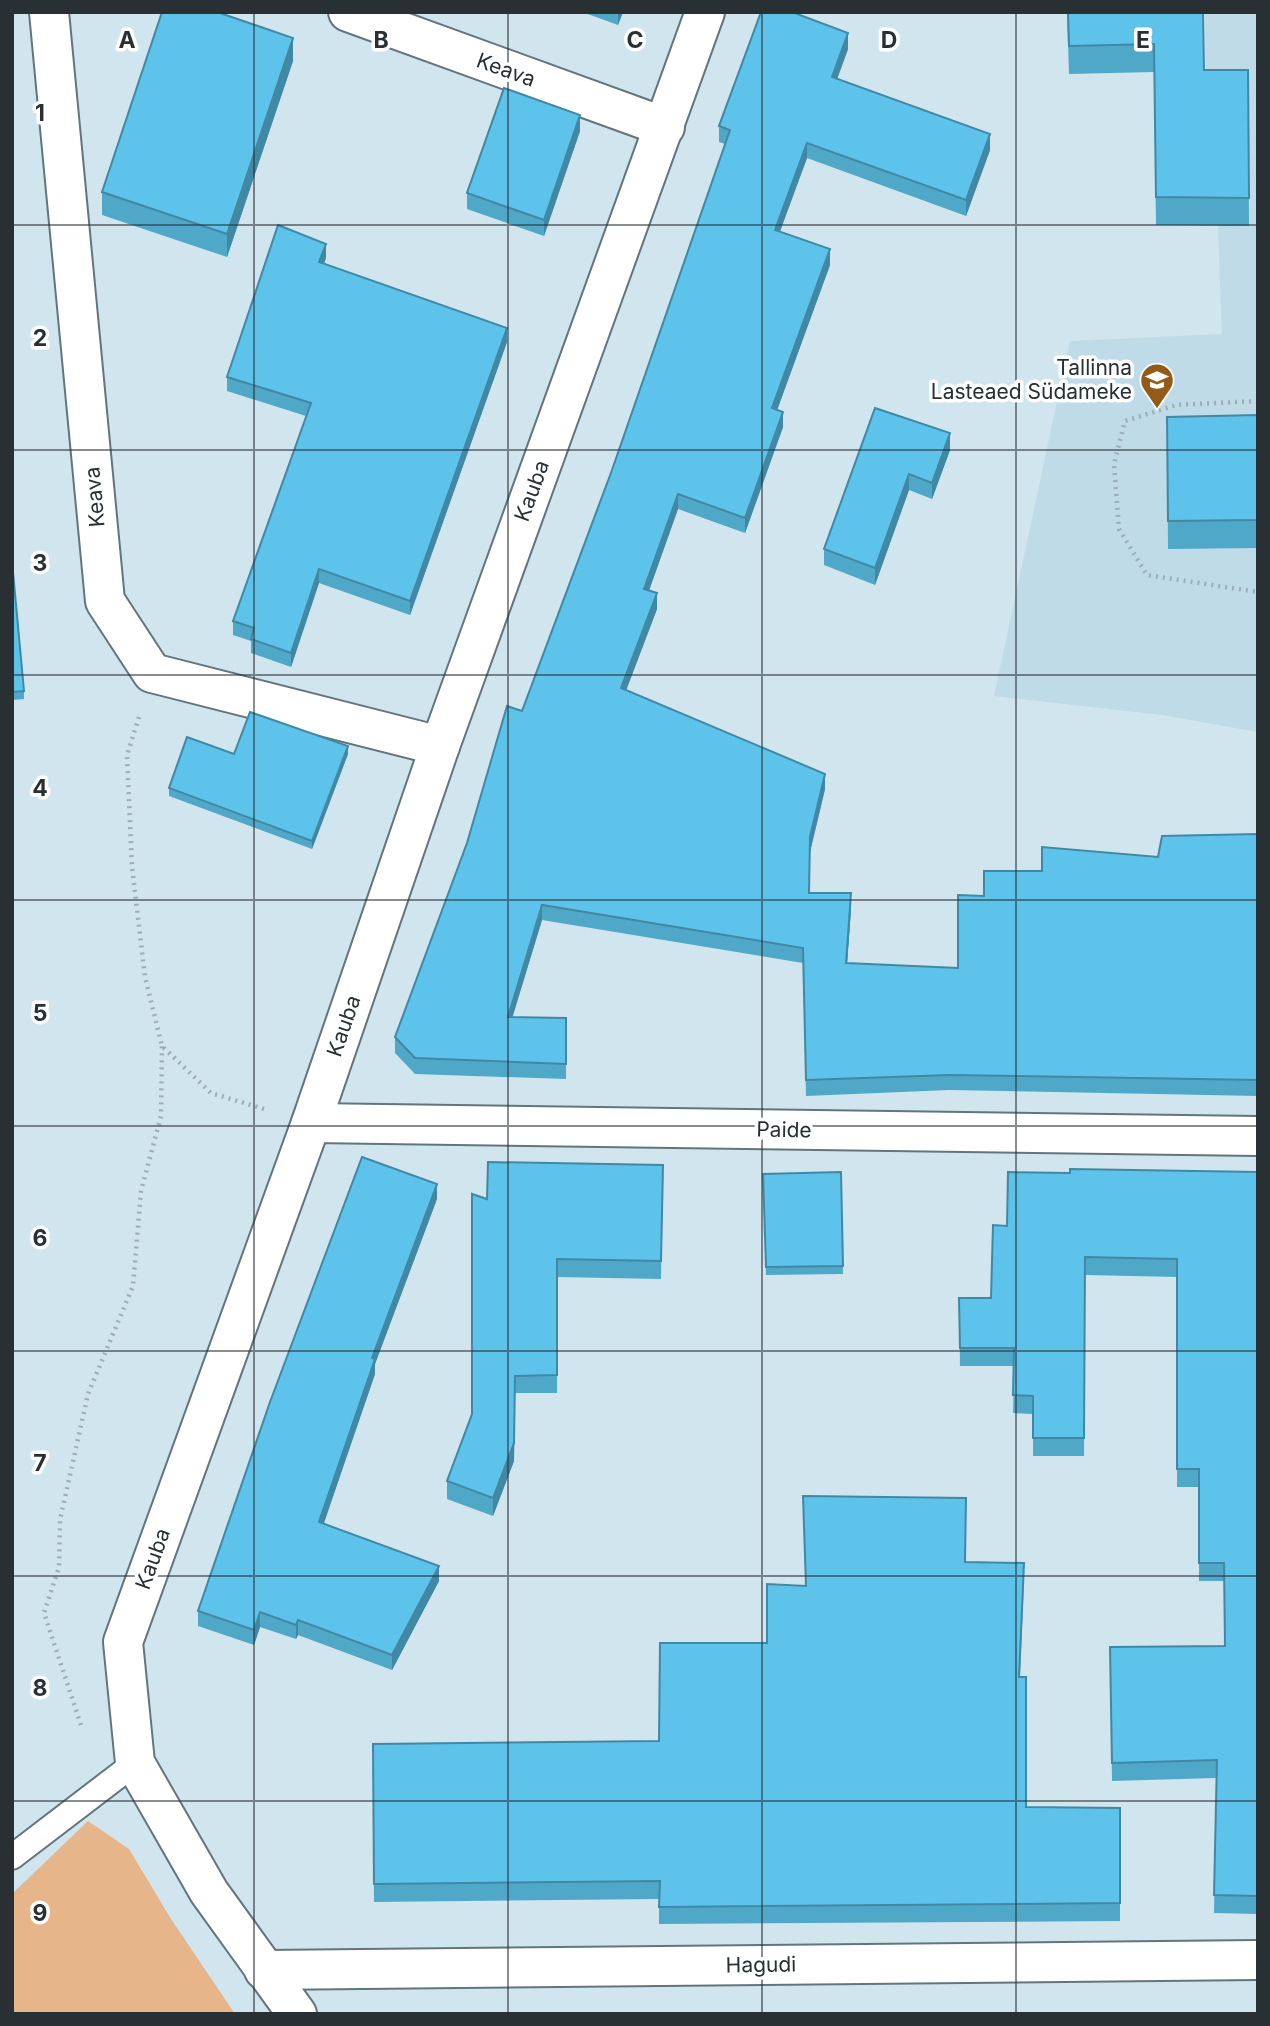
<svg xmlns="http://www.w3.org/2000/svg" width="1270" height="2026" viewBox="0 0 1270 2026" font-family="Inter,sans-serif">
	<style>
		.built { fill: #bedbe7 }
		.green { fill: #e6b589 }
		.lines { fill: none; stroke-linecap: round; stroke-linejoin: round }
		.lane-casing { stroke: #62757d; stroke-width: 28 }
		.street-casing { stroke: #62757d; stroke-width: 42 }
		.path { stroke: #9daeb6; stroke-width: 4.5; stroke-dasharray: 2 5; stroke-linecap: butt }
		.lane { stroke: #fff; stroke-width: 24 }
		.street { stroke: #fff; stroke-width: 38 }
		.wall { fill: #50a8c9 }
		.shaded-wall { fill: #4188a4 }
		.building { fill: #5dc3ea; stroke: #4188a4; stroke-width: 2 }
		.grid { fill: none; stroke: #283034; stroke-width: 2; stroke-opacity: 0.55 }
		.labels { text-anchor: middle; stroke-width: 7; stroke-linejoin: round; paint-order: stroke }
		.street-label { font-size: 21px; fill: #283034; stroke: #fff }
		.poi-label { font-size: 21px; fill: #283034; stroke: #fff; text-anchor: end }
		.grid-label { font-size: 23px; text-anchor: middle; font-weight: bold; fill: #283034; stroke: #fff; stroke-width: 7; stroke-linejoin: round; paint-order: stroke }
	</style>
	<rect width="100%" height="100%" fill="#d0e5ee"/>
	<path class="built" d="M1205,12H1258V732L1162,715L994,696L1070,341L1222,334L1213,98L1206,68Z"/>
	<path class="green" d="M88,1821L129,1849L171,1919L235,2014H12V1894Z"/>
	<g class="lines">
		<g class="lane-casing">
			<path id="lane" d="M12,1857L135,1763"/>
		</g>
		<g class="street-casing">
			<g id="street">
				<path d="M49,12L105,601L152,673L440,746"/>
				<path d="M348,12L665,127"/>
				<path d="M311,1123L1258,1136"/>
				<path d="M264,1970L1258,1960"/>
				<path d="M297,2014L209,1892L135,1763L123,1642L311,1123L440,746L705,12"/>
			</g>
		</g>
		<g class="path">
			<path d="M1258,401L1176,405L1125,421L1114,464L1119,529L1147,575L1258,592"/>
			<path d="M139,717L127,755L132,867L145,977L162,1046L211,1093L264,1109"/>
			<path d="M81,1725L44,1613L59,1567L60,1520L88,1394L133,1286L141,1191L161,1116L162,1046"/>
		</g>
		<use href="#lane" class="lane"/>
		<use href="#street" class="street"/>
	</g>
	<g class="wall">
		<path d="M582,12H623L618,25Z"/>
		<path d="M1067,12H1203L1204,70H1248L1249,226L1156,225L1154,72L1069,74Z"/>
		<path d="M848,49L837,79L990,150L966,216L807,158L780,231L830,265L777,410L783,427L745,533L678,509L649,591L657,609L626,690L825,789L810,852L809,893L851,909L847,963L958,968L984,896L1042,871L1158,857L1258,834V1096L949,1090L806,1096L803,963L542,920L512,1017L566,1018V1079L415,1074L395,1053V1037L522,711L612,470L725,144L719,142V126Z"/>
		<path d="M293,61L227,257L102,215V192Z"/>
		<path d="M580,131L544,236L467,209V193Z"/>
		<path d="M326,258L324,264L507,342L410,615L319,583L291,667L251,653V641L233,635V621L306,416L227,391V377Z"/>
		<path d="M875,408L950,450L932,499L909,490L875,585L824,565V549Z"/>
		<path d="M1258,415V548L1168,549L1167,417Z"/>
		<path d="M12,561L24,691V699L12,700Z"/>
		<path d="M234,754H348L312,849L169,796V788Z"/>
		<path d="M663,1165L661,1279L557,1277V1393H515L514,1461L493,1516L447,1499V1481L472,1414L487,1199Z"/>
		<path d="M841,1172L843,1274L766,1275L763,1174Z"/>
		<path d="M1258,1172V1914L1214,1913L1216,1778L1112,1781L1110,1647L1225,1646L1224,1581H1199V1487H1177V1277L1085,1275L1084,1456H1033V1414L1013,1413L1014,1366H960L959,1298H991L1007,1226L1070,1173Z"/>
		<path d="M437,1199L375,1364V1374L324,1523L439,1581L392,1670L298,1635L296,1639L260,1627L254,1645L198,1626V1611Z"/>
		<path d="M803,1496L965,1562L1024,1581L1020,1677L1026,1807L1120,1808V1921L659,1924V1899L374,1902L373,1744L659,1741L767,1643L806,1586Z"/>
	</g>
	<g class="shaded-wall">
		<path d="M618,12H623L618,25Z"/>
		<path d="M848,33V49L832,93V77Z"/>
		<path d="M293,38V61L227,257V234Z"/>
		<path d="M580,115V131L544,236V220Z"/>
		<path d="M990,134V150L966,216V200Z"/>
		<path d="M807,143V158L775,245V230Z"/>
		<path d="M326,244V258L319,276V262Z"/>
		<path d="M830,249V265L772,424V408Z"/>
		<path d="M507,328V342L410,615V601Z"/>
		<path d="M783,412V427L745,533V518Z"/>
		<path d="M950,433V450L932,499V483Z"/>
		<path d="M909,474V490L875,585V568Z"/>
		<path d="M678,494V509L644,604V589Z"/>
		<path d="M319,569V583L291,667V653Z"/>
		<path d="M657,593V609L621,704V688Z"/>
		<path d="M348,746V754L312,849V841Z"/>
		<path d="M825,774V789L810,852V837Z"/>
		<path d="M851,893V909L846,979V963Z"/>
		<path d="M542,905V920L508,1032V1017Z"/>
		<path d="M437,1184V1199L375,1364V1374L319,1537V1522L372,1358Z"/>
		<path d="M515,1376L514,1461L493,1516V1498Z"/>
		<path d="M439,1566V1581L392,1670V1655Z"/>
		<path d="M260,1612V1627L254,1645V1630Z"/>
		<path d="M298,1620V1635L296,1639V1625Z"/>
	</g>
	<g class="building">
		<path d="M162,12H217L293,38L227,234L102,192Z"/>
		<path d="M761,12H792L848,33L832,77L990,134L966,200L807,143L775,230L830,249L772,408L783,412L745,518L678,494L644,589L657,593L621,688L825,774L810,837L809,893H851L846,963L958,968V895L984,896V871H1042V847L1158,857L1162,836L1258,834V1080L949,1075L806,1080L803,948L542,905L508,1017L566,1018V1064L415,1058L395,1037L467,843L507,706L522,711L612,470L730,130L719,126Z"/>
		<path d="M1068,12H1203L1204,70H1248L1249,198L1156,197L1154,44L1069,46Z"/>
		<path d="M504,88L580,115L544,220L467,193Z"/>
		<path d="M278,225L326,244L319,262L507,328L410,601L319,569L291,653L251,639L254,628L233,621L311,403L227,377Z"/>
		<path d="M875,408L950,433L932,483L909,474L875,568L824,549Z"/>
		<path d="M1258,415V520L1168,521L1167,417Z"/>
		<path d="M12,561L24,691L12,692Z"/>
		<path d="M250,712L348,746L312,841L169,788L187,737L234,754Z"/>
		<path d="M362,1157L437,1184L372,1358L375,1359L319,1522L439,1566L392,1655L298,1620L296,1625L260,1612L254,1630L198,1611L270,1402Z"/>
		<path d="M488,1162L663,1165L661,1261L557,1259V1375L515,1376L514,1443L493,1498L447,1481L472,1414V1194L487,1199Z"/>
		<path d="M1070,1169L1258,1172V1896L1214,1895L1217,1760L1112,1763L1110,1647L1225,1646L1224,1563H1199V1469H1177V1259L1085,1257L1084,1438H1033V1396L1013,1395L1014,1348H960L959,1298H991L993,1225L1007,1226L1008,1172L1070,1173Z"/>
		<path d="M841,1172L843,1266L766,1267L763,1174Z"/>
		<path d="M803,1496L966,1498L965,1562L1024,1563L1019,1677H1026V1807L1120,1808V1903L659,1907L660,1881L374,1884L373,1744L659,1741L660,1643H767V1584L806,1586Z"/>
	</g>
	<path class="grid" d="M254,12V2014M508,12V2014M762,12V2014M1016,12V2014M12,225H1258M12,450H1258M12,675H1258M12,900H1258M12,1126H1258M12,1351H1258M12,1576H1258M12,1801H1258"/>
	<defs>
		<g id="school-pin" transform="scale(1.75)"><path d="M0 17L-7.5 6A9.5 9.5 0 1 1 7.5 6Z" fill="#945b18" stroke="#fff"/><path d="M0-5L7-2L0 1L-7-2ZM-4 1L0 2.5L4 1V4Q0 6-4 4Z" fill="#fff"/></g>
	</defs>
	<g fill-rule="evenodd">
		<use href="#school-pin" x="1157" y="380"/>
	</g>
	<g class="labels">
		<g class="street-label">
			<text transform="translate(506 70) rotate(20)" y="7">Keava</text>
			<text transform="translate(532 491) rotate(-70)" y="7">Kauba</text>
			<text transform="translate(95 497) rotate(-95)" y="7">Keava</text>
			<text transform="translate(344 1026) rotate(-71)" y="7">Kauba</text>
			<text transform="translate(784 1130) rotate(1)" y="7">Paide</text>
			<text transform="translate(153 1559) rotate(-70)" y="7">Kauba</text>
			<text transform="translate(761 1965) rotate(-1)" y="7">Hagudi</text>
		</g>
		<g class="poi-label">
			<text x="1132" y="375">Tallinna<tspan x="1132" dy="24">Lasteaed Südameke</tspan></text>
		</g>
	</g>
	<g class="grid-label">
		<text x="127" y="48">A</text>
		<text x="381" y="48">B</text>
		<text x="635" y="48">C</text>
		<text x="889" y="48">D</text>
		<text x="1143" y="48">E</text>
		<text x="40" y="121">1</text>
		<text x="40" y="346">2</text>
		<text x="40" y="571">3</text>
		<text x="40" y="796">4</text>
		<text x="40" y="1021">5</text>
		<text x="40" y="1246">6</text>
		<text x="40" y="1471">7</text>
		<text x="40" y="1696">8</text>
		<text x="40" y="1921">9</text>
	</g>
	<rect width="1270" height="2026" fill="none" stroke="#283034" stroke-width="28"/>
</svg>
